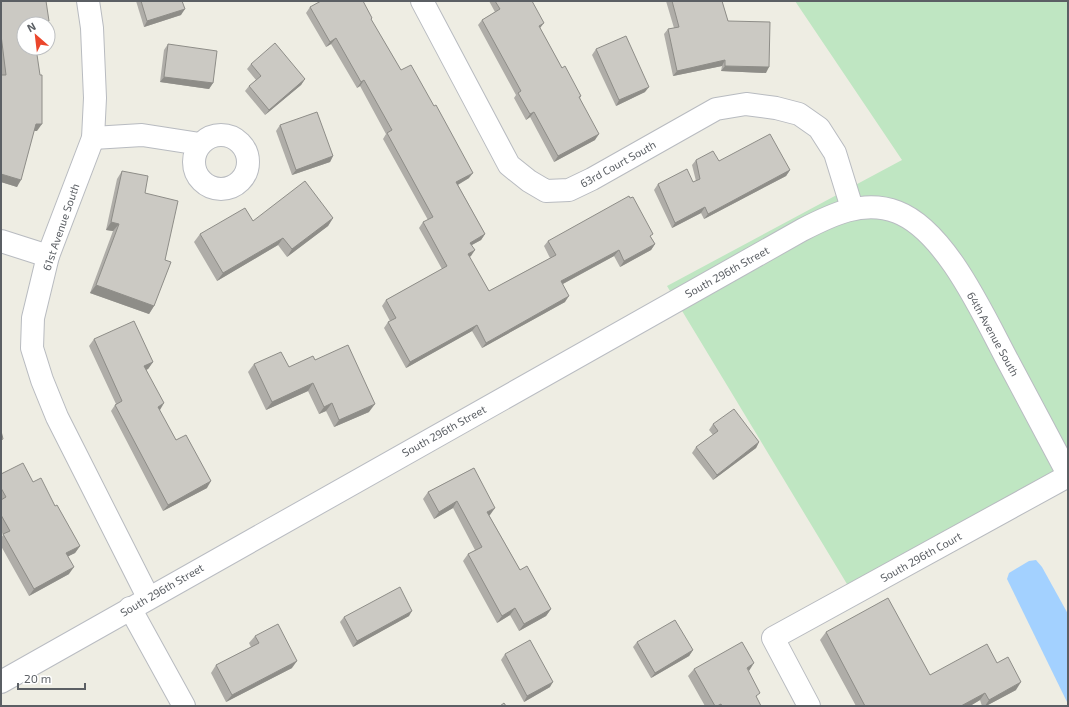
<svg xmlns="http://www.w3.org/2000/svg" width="1069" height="707" viewBox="0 0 1069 707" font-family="'Exo 2',sans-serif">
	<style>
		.green { fill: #bfe6c2 }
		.water { fill: #a3d1ff }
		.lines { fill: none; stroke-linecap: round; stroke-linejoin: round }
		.street-casing { stroke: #b8bbc0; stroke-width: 24 }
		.secondary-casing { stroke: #b9bcc2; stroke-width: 24 }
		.street { stroke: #fff; stroke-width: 22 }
		.secondary { stroke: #fff; stroke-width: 22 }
		.wall { fill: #afada8 }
		.shaded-wall { fill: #8e8d88 }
		.building { fill: #cbc9c3; stroke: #8e8d88 }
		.labels { text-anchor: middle; stroke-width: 3; stroke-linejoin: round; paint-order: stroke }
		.street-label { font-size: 11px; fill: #5b5f64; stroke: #fff }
	</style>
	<rect width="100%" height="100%" fill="#eeede3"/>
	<path class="green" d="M795,1H1068V450L1061,460L1068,474L853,594L667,286L902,160Z"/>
	<path class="water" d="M1036,560L1042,567L1068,614V704L1007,579L1009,573L1029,561Z"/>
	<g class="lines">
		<g class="street-casing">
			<g id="street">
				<path d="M88,1L92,28L95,98L93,138L48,256L33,318L32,348L42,380L57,417L148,597"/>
				<path d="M422,1L509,165L529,181L546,191L569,190L592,179L716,109L746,104L776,108L799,114L819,128L835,153L852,208"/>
				<circle cx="221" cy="162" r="27"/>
				<path d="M93,138L142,135L200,144"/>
				<path d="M1,241L48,256"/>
				<path d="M130,608L184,706"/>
				<path d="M809,706L773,638L1068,476"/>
			</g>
		</g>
		<g class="secondary-casing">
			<path id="secondary" d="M1,682L802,230C831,215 863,199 897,212C947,231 985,319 1010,365C1029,401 1049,438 1068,474"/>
		</g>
		<use href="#street" class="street"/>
		<use href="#secondary" class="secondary"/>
	</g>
	<g class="wall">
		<path d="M1,1L24,24L37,131H34L17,187L1,182Z"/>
		<path d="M136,1H182L181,15L144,27Z"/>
		<path d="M489,1H532L540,28L562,68L581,96L580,98L595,140L554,162L530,117L526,120L514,98L516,95L478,25L482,20L495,12Z"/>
		<path d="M666,1H722L728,21L766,73L721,71L722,66L673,76L664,34L668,29L674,28Z"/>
		<path d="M310,7L371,20L401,70L469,178L458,185L485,234L481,240L472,245L471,256L469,257L489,291L550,258L544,246L548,241L651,237L655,244L651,250L620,267L614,256L563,284L565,302L482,348L472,331L406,368L384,328L388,322L390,321L382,306L386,300L442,269L419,228L423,222L428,220L383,139L386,134L360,86L357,88L331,44L326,47L306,13Z"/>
		<path d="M168,44L213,83L209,89L160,82L164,50Z"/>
		<path d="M596,49L645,92L616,106L592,55Z"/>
		<path d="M251,64L305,79L301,85L265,115L245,91L249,86L256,80L247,69Z"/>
		<path d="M280,125L333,156L330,162L292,175L276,131Z"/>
		<path d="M696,160L719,161L790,170L786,176L704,219L701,213L672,228L654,190L658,184L693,182L696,181L692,165Z"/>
		<path d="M122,171L145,193L154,306L149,314L90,293L113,231L106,230L117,179Z"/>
		<path d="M333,218L328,226L287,257L278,245L217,281L194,242L200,234L253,221Z"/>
		<path d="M94,339L153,362L148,369L146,370L159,410L176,440L207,488L163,511L111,411L115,405L116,404L89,346Z"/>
		<path d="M315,360L369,412L334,427L326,411L319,414L308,391L266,410L248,372L254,364L289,367Z"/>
		<path d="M713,424L759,442L756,448L713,480L692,453L696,447L713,435L709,430Z"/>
		<path d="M474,468L490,515H489L520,570L551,609L546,616L519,631L510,615L497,623L463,561L468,554L475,550L453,508L434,519L423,499L428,492Z"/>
		<path d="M1,474L33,482L55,506L80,546L75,553L68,556L69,574L29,596L1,546V538L3,535L1,531Z"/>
		<path d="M409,616L353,647L340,622L344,617Z"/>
		<path d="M826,632L930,675L997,663L1016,690L986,706H982L980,700L970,706H856L820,640Z"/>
		<path d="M255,636L292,668L226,702L211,673L216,665L251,647L249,643Z"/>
		<path d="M637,642L693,650L689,656L651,678L633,647Z"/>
		<path d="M505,654L550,687L524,702L501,660Z"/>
		<path d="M694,669L748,671L757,698L761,706H705L688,676Z"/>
	</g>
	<g class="shaded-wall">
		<path d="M185,9L181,15L144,27L147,21Z"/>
		<path d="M49,21L46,24H32L33,23Z"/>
		<path d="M544,23L540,28L539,26Z"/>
		<path d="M336,38L331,44L326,47L330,42Z"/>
		<path d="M725,60L722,66L673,76L677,71Z"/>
		<path d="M725,66L769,67L766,73L721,71Z"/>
		<path d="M164,77L213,83L209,89L160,82Z"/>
		<path d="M305,79L301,85L265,115L269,110Z"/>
		<path d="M364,80L360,86L357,88L361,82Z"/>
		<path d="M649,87L645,92L616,106L619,100Z"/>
		<path d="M534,112L530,117L526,120L530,114Z"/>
		<path d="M36,124H42L37,131H31Z"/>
		<path d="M599,134L595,140L554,162L558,156Z"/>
		<path d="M333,156L330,162L292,175L296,170Z"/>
		<path d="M790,170L786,176L704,219L708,214Z"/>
		<path d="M473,173L469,178L452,188L456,182Z"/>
		<path d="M1,174L21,180L17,187L1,182Z"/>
		<path d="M705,207L701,213L672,228L675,223Z"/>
		<path d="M333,218L328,226L287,257L292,249Z"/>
		<path d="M111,222L119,224L113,231L106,230Z"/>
		<path d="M485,234L481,240L466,248L470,243Z"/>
		<path d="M283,238L278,245L217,281L223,273Z"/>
		<path d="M655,244L651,250L620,267L624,261Z"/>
		<path d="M475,250L471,256L464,260L468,254Z"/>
		<path d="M619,250L614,256L557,287L561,281Z"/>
		<path d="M96,285L154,306L149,314L90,293Z"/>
		<path d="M569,296L565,302L482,348L486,343Z"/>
		<path d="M477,325L472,331L406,368L410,362Z"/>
		<path d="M153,362L148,369L140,372L144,366Z"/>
		<path d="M313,383L308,391L266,410L272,402Z"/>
		<path d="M164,403L160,410L153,413L158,407Z"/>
		<path d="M332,403L326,411L319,414L324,407Z"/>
		<path d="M375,404L369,412L334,427L339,420Z"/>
		<path d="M759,442L756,448L713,480L717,475Z"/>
		<path d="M211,481L207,488L163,511L168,505Z"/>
		<path d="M457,501L453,508L434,519L439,512Z"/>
		<path d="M495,508L490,515L482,519L487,512Z"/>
		<path d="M80,546L75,553L61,560L66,553Z"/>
		<path d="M74,567L69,574L29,596L34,589Z"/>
		<path d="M515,608L510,615L497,623L502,616Z"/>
		<path d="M551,609L546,616L519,631L524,624Z"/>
		<path d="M412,611L409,616L353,647L357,641Z"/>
		<path d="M693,650L689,656L651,678L655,673Z"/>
		<path d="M297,661L292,668L226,702L232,695Z"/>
		<path d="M754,663L749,671L747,668Z"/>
		<path d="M553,682L550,687L524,702L527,696Z"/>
		<path d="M1021,682L1016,690L986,706H985L989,700Z"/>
		<path d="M985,693L980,700L970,706H961Z"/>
	</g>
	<g class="building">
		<path d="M1,1H46L49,21L33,23V24H24V48H36L40,75H42V124H36L21,180L1,174V75H6L1,35Z"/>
		<path d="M141,1H182L185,9L147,21Z"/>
		<path d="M321,1H363L372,18L371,19L401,70L411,65L434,106L436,105L473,173L456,182L485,234L470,243L475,250L468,254L489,291L556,255L548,241L629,196L630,198L633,197L653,234L650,236L655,244L624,261L619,250L561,281L569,296L486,343L477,325L410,362L388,322L396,318L386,300L447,266L423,222L433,217L387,133L392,130L364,80L361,82L336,38L330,42L310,7Z"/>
		<path d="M495,1H532L544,23L539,26L562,68L565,66L581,96L579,97L599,134L558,156L534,112L530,114L518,93L521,91L482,20L500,9Z"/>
		<path d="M672,1H722L728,21L770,22L769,67L725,66V60L677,71L668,29L679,27Z"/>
		<path d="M626,36L649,87L619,100L596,49Z"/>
		<path d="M275,43L305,79L269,110L249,86L261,76L251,64Z"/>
		<path d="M168,44L217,51L213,83L164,77Z"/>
		<path d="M317,112L333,156L296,170L280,125Z"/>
		<path d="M770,134L790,170L708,214L705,207L675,223L658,184L687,169L693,182L700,179L696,160L713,151L719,161Z"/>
		<path d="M122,171L148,176L145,193L178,201L165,260L171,262L154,306L96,285L119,224L111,222Z"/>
		<path d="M305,181L333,218L292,249L283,238L223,273L200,234L245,208L253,221Z"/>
		<path d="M134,321L153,362L144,366L164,403L158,407L176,440L186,435L211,481L168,505L115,405L122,401L94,339Z"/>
		<path d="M348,345L375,404L339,420L332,403L324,407L313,383L272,402L254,364L281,352L289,367L313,356L315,360Z"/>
		<path d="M734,409L759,442L717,475L696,447L718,431L713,424Z"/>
		<path d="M1,431L3,439L1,440Z"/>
		<path d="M23,463L33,482L41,478L55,506L57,505L80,546L66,553L74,567L34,589L3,534L10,531L1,515V500L6,497L1,488V474Z"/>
		<path d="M474,468L495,508L487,512L520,570L527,566L551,609L524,624L515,608L502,616L468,554L482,547L457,501L439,512L428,492Z"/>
		<path d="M400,587L412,611L357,641L344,617Z"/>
		<path d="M888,598L930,675L987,644L997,663L1008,657L1021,682L989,700L985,693L961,706H865L826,632Z"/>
		<path d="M675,620L693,650L655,673L637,642Z"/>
		<path d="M278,624L297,661L232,695L216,665L259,643L255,636Z"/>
		<path d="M530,640L553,682L527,696L505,654Z"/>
		<path d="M742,642L754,663L747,668L760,693L756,696L761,706H722L721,704L717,706H715L694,669Z"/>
		<path d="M504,703L506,706H500Z"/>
	</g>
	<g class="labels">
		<g class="street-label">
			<text transform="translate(618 164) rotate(-29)" y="4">63rd Court South</text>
			<text transform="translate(61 227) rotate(-71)" y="4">61st Avenue South</text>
			<text transform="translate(727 272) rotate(-29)" y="4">South 296th Street</text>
			<text transform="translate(993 334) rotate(61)" y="4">64th Avenue South</text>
			<text transform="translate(444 431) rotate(-29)" y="4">South 296th Street</text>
			<text transform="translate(921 557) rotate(-29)" y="4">South 296th Court</text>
			<text transform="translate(162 590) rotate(-30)" y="4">South 296th Street</text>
		</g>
	</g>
	<rect width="1069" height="707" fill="none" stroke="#5b5f64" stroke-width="4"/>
	<g transform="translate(36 36) rotate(332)"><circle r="19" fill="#ffffff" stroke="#bdbfc1"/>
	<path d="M0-3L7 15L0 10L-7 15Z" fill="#eb462c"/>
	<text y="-6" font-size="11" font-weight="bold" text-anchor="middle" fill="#5b5f64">N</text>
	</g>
	<path d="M18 683v6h67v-6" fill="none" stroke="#5b5f64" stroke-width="2"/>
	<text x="24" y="683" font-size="12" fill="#5b5f64" stroke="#ffffff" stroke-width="3" paint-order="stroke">20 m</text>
</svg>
